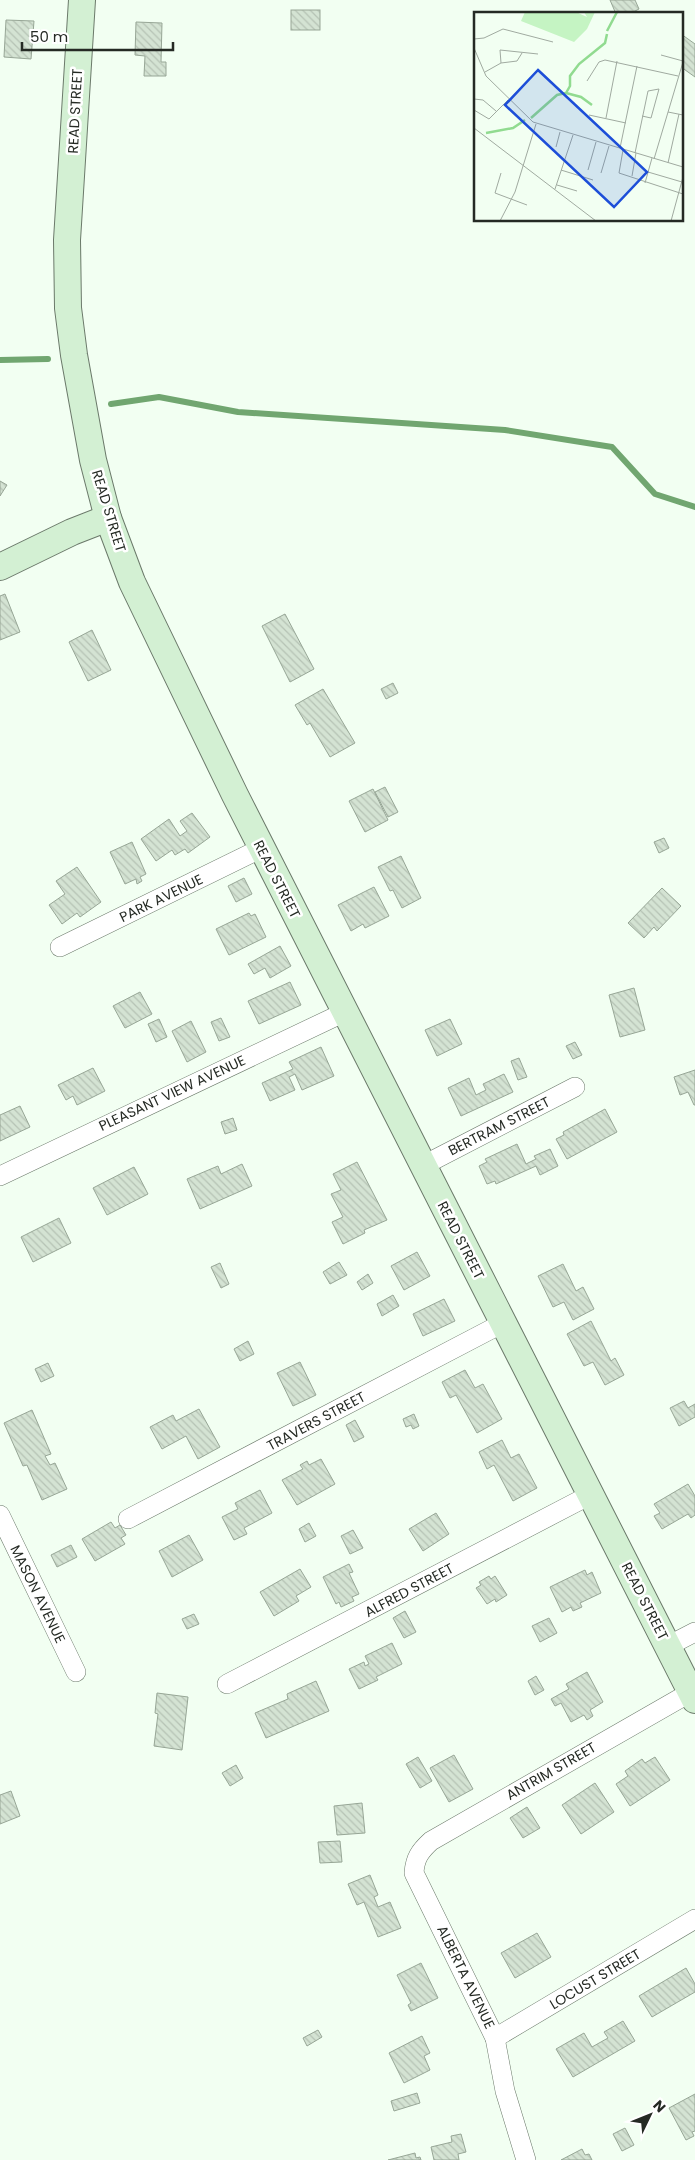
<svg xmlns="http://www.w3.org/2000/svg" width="695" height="2160" viewBox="0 0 695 2160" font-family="Poppins,sans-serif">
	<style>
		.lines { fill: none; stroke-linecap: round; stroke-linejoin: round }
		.stream { stroke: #71a670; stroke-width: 6 }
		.building { fill: url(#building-back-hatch); stroke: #97a696 }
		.minor-casing { stroke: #6b796a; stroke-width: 20 }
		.secondary-casing { stroke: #6b796a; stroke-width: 28 }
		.minor { stroke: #fff; stroke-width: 19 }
		.secondary { stroke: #d3f0d3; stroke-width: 26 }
		.labels { text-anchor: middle; stroke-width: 5; stroke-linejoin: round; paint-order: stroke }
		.street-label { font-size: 14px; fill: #252a24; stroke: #fff }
		.inset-river { fill: none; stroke: #91db90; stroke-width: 2.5 }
		.inset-road { fill: none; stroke: #a0aaa0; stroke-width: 1 }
		.view { fill: #1d4ed8; fill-opacity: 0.15; stroke: #1d4ed8; stroke-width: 2.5 }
		.inset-edge { fill: none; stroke: #252a24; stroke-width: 2.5 }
	</style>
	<defs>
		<pattern id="building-back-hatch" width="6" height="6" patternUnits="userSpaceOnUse" patternTransform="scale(1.25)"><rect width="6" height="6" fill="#d4e3d3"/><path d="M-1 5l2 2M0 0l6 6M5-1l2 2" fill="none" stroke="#b6c3b5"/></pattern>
	</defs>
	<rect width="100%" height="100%" fill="#f2fff2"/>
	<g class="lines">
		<g class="stream">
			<path d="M0,360L48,359"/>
			<path d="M111,404L159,397L238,412L505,430L612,447L655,494L695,507"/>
		</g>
	</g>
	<g class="building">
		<path d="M610,0H635L639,9L629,14H616Z"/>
		<rect x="291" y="10" width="29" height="20"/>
		<path d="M6,20L34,21L31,59L4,57Z"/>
		<path d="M136,22L162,23L161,62H166V76H144L145,56L135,55Z"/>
		<path d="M681,34L695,44V77L681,67Z"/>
		<path d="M0,481L7,485L0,496Z"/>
		<path d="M5,594L20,632L0,640V596Z"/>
		<path d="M285,614L314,669L290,682L262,626Z"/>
		<path d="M92,630L111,670L88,681L69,642Z"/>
		<path d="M393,683L398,693L386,699L381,689Z"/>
		<path d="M323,689L355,743L330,757L310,723L307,725L295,705Z"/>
		<path d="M385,787L398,812L388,817L375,792Z"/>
		<path d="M373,789L388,820L365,832L349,801Z"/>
		<path d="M192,813L210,837L188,853L185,849L175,855L172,850L156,861L141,839L169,819L180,836L187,831L180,821Z"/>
		<path d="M664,838L669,848L659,853L654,842Z"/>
		<path d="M132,842L146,874L140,877L142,881L137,884L136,879L125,884L110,852Z"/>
		<path d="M401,856L421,898L402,908L393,890L390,891L378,867Z"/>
		<path d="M77,867L101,902L80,917L77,913L62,924L49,905L65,894L56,881Z"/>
		<path d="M244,878L252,894L236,902L228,886Z"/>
		<path d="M374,887L389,916L365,928L363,924L351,931L338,905Z"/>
		<path d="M662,888L681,906L657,931L654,927L644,938L628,923Z"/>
		<path d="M249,913L251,916L255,914L266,937L229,955L216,929Z"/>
		<path d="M280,946L291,966L270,978L265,968L254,974L248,964Z"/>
		<path d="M290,982L301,1005L259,1024L248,1001Z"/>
		<path d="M634,988L645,1030L620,1037L609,995Z"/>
		<path d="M140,992L152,1014L125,1028L113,1006Z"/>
		<path d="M221,1018L230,1037L219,1041L211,1022Z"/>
		<path d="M159,1019L167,1037L156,1042L148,1024Z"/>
		<path d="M450,1019L462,1044L437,1056L425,1030Z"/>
		<path d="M191,1021L206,1052L187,1062L172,1031Z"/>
		<path d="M575,1042L582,1055L573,1059L566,1046Z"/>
		<path d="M321,1047L334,1076L302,1090L295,1074L289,1077L295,1090L270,1101L262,1083L293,1069L289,1062Z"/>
		<path d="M519,1058L527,1077L518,1080L511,1061Z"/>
		<path d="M93,1068L105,1091L77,1105L73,1096L66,1100L58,1085Z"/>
		<path d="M695,1070V1105H694L688,1092L680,1095L674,1077Z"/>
		<path d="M504,1074L513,1092L461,1116L448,1088L469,1078L476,1095L486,1090L483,1084Z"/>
		<path d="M20,1106L30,1127L0,1141V1115Z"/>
		<path d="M605,1109L617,1132L567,1159L556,1139L564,1135L563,1132Z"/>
		<path d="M233,1118L237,1130L225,1134L221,1122Z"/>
		<path d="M517,1144L526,1164L536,1159L534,1156L550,1149L558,1166L540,1175L536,1166L496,1184L495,1181L487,1184L479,1166L487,1162L485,1159Z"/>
		<path d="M357,1162L387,1220L364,1230L365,1233L343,1244L332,1222L343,1217L331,1194L341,1190L333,1174Z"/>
		<path d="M242,1164L252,1186L200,1209L187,1179L218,1166L221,1174Z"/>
		<path d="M134,1167L148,1194L107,1215L93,1188Z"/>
		<path d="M59,1218L71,1243L33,1262L21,1237Z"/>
		<path d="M417,1252L430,1276L404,1290L391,1266Z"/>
		<path d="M339,1262L347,1275L330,1284L323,1272Z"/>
		<path d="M220,1263L229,1284L221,1288L211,1267Z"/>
		<path d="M563,1264L576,1291L583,1287L594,1309L573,1320L564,1302L553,1307L538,1276Z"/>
		<path d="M368,1274L373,1283L362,1290L357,1282Z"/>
		<path d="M393,1295L399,1306L382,1316L377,1304Z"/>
		<path d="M444,1299L455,1321L423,1336L413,1314Z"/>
		<path d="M591,1321L611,1361L615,1358L624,1375L605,1385L593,1362L584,1366L567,1334Z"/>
		<path d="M248,1341L254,1354L240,1361L234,1349Z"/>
		<path d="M300,1362L316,1395L293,1406L277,1373Z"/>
		<path d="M48,1363L54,1376L41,1382L35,1369Z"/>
		<path d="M465,1370L475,1388L483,1384L502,1419L477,1433L456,1395L450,1398L442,1382Z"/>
		<path d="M684,1401L688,1408L695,1404V1417L679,1426L670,1408Z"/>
		<path d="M199,1409L220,1447L198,1459L186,1436L162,1449L150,1427L173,1415L176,1421Z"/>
		<path d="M32,1410L51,1454L45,1456L50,1465L55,1463L67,1489L42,1500L27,1465L23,1466L4,1423Z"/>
		<path d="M414,1414L419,1426L413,1429L411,1425L406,1427L403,1419Z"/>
		<path d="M355,1420L364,1437L354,1442L346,1425Z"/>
		<path d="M502,1440L511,1458L519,1454L537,1488L513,1501L494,1465L487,1469L479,1452Z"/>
		<path d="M321,1459L335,1484L297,1505L282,1480L303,1469L300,1465L307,1461L309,1465Z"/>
		<path d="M688,1484L695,1496V1515L691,1518L688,1514L662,1529L654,1516L660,1513L654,1504Z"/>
		<path d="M260,1490L272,1513L244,1528L247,1534L234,1540L222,1517L238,1509L235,1503Z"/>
		<path d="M436,1513L449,1534L423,1551L409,1529Z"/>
		<path d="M111,1522L115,1528L120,1525L126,1535L121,1538L125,1544L95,1561L82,1539Z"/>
		<path d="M309,1523L316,1536L305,1542L299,1529Z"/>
		<path d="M353,1530L363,1548L350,1554L341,1536Z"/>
		<path d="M189,1535L203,1560L172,1577L159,1551Z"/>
		<path d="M71,1545L77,1557L57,1567L51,1555Z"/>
		<path d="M349,1564L353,1572L349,1573L359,1594L352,1597L354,1601L341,1607L339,1602L336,1604L323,1577Z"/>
		<path d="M300,1569L311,1587L296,1596L299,1601L274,1616L260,1592Z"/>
		<path d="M585,1570L587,1575L592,1572L601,1593L580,1603L582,1607L573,1611L571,1607L562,1612L550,1587Z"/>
		<path d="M489,1576L491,1579L495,1576L507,1595L496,1602L495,1599L487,1604L476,1588L481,1585L479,1582Z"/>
		<path d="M405,1611L416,1632L404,1638L393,1618Z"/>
		<path d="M194,1614L199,1624L187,1629L182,1619Z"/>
		<path d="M549,1618L557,1633L540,1642L532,1626Z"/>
		<path d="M392,1643L402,1664L376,1677L378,1680L359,1689L349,1669L364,1662L365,1666L369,1664L365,1656Z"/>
		<path d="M587,1672L603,1702L590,1710L593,1716L587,1720L584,1715L571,1722L561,1703L555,1706L551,1699L569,1689L566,1684Z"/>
		<path d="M536,1676L544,1690L535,1695L528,1681Z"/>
		<path d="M316,1681L329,1711L266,1738L255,1713L288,1699L287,1694Z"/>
		<path d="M157,1693L188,1697L182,1750L154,1746L158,1714L155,1713Z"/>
		<path d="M454,1755L473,1789L449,1802L430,1768Z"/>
		<path d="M418,1757L432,1781L420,1788L406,1764Z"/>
		<path d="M655,1757L670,1780L630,1806L616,1784L628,1776L625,1771L642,1759L645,1763Z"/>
		<path d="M236,1765L243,1778L230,1786L222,1773Z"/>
		<path d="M595,1783L614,1812L581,1834L562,1805Z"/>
		<path d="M11,1791L20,1816L0,1824V1795Z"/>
		<path d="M362,1803L365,1833L337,1835L334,1806Z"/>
		<path d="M527,1807L540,1828L523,1838L510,1818Z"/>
		<path d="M340,1841L342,1862L320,1863L318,1842Z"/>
		<path d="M370,1875L378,1895L374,1897L378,1907L390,1902L401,1928L378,1937L364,1902L357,1905L348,1884Z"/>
		<path d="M537,1933L551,1957L515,1978L501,1953Z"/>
		<path d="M421,1963L438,1998L411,2011L408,2005L411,2003L397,1975Z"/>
		<path d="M686,1968L695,1984V1992L652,2017L639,1996Z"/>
		<path d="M623,2021L635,2041L573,2077L556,2049L584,2033L592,2047L608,2038L604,2032Z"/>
		<path d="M318,2030L322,2037L307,2046L303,2038Z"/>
		<path d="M422,2036L430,2053L424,2056L430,2070L404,2083L389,2053Z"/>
		<path d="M417,2093L420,2103L394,2111L391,2101Z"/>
		<path d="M695,2094V2131L692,2132L694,2136L686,2140L669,2108Z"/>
		<path d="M625,2128L634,2145L622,2151L613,2134Z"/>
		<path d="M461,2134L466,2152L458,2154L459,2160H434L431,2147L452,2142L451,2136Z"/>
		<path d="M582,2149L585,2155L589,2154L592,2160H561Z"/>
		<path d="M415,2153L416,2158L420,2157L421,2160H388Z"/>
	</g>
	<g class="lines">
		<g class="minor-casing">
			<g id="minor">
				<path d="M60,947L262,848"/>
				<path d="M424,1165L575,1087"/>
				<path d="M0,1176L345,1012"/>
				<path d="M0,1515L76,1672"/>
				<path d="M128,1519L503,1323"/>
				<path d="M668,1646L695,1632"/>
				<path d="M227,1684L590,1495"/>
				<path d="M495,2038L695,1919"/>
				<path d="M526,2160L505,2091L495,2038L414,1873C415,1858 420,1851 431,1841L691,1692"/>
			</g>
		</g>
		<g class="secondary-casing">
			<g id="secondary">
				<path d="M82,0L67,240L68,308L74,355L93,460L108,518L132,582L235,795L695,1700"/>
				<path d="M0,567L72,532L108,518"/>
			</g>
		</g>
		<use href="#minor" class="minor"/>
		<use href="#secondary" class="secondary"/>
	</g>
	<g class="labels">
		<g class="street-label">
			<text transform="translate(75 111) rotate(-87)" y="5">READ STREET</text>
			<text transform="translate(109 511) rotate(73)" y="5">READ STREET</text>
			<text transform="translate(277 879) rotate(63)" y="5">READ STREET</text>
			<text transform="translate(161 898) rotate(-26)" y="5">PARK AVENUE</text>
			<text transform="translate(172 1093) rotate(-25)" y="5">PLEASANT VIEW AVENUE</text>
			<text transform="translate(499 1126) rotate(-27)" y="5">BERTRAM STREET</text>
			<text transform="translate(461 1240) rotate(63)" y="5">READ STREET</text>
			<text transform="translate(316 1421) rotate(-28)" y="5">TRAVERS STREET</text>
			<text transform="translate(409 1590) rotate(-28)" y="5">ALFRED STREET</text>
			<text transform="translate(38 1594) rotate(64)" y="5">MASON AVENUE</text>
			<text transform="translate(645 1601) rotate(63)" y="5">READ STREET</text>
			<text transform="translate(551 1771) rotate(-30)" y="5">ANTRIM STREET</text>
			<text transform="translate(466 1977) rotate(64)" y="5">ALBERTA AVENUE</text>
			<text transform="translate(595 1979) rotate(-31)" y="5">LOCUST STREET</text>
		</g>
	</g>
	<g transform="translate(474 12)">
		<rect width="209" height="209" fill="#f2fff2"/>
		<path d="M51,0H102L113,5L110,0H121L113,17L100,30L47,9Z" fill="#c5f4c3"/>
		<path class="inset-river" d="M133,19L143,0M92,81L107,85L118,93M57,106L83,83L92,81L96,74V64L105,52L131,31L133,22M12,121L39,116L51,108"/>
		<path class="inset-road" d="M0,27L10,26L29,17L79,30M0,36L12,64L59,110L209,155M187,43L209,49M27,51L26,38L64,42M11,60L27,51L43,49L48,41M113,69L125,50L131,48L204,64M0,87L9,88L22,99M0,98L15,107L34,88M194,100L209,103M115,103L152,111M132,106L143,49M0,116L122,209M82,135L86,120M146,136L163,54M149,138L145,161L209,182M161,141L174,79L185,77L177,106L168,104M180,147L209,50M194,151L205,102M87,158L119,168M114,158L122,130M174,160L208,170M27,161L21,181L53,193M127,161L135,134M158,164L162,141M171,171L178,146M83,173L103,179M81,177L99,123M26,209L41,180L62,112M197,209L209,165"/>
		<path class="view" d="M64,58L173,160L140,195L31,93Z"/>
		<rect width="209" height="209" class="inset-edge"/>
	</g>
	<g transform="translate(650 2115) rotate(47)" stroke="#ffffff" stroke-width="4" paint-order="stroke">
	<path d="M0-4L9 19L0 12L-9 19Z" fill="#252a24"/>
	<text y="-8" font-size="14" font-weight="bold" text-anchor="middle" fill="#252a24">N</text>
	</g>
	<path d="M22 42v8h151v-8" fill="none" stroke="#252a24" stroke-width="2.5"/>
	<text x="30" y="42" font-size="15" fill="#252a24" stroke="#ffffff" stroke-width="4" paint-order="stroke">50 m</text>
</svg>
